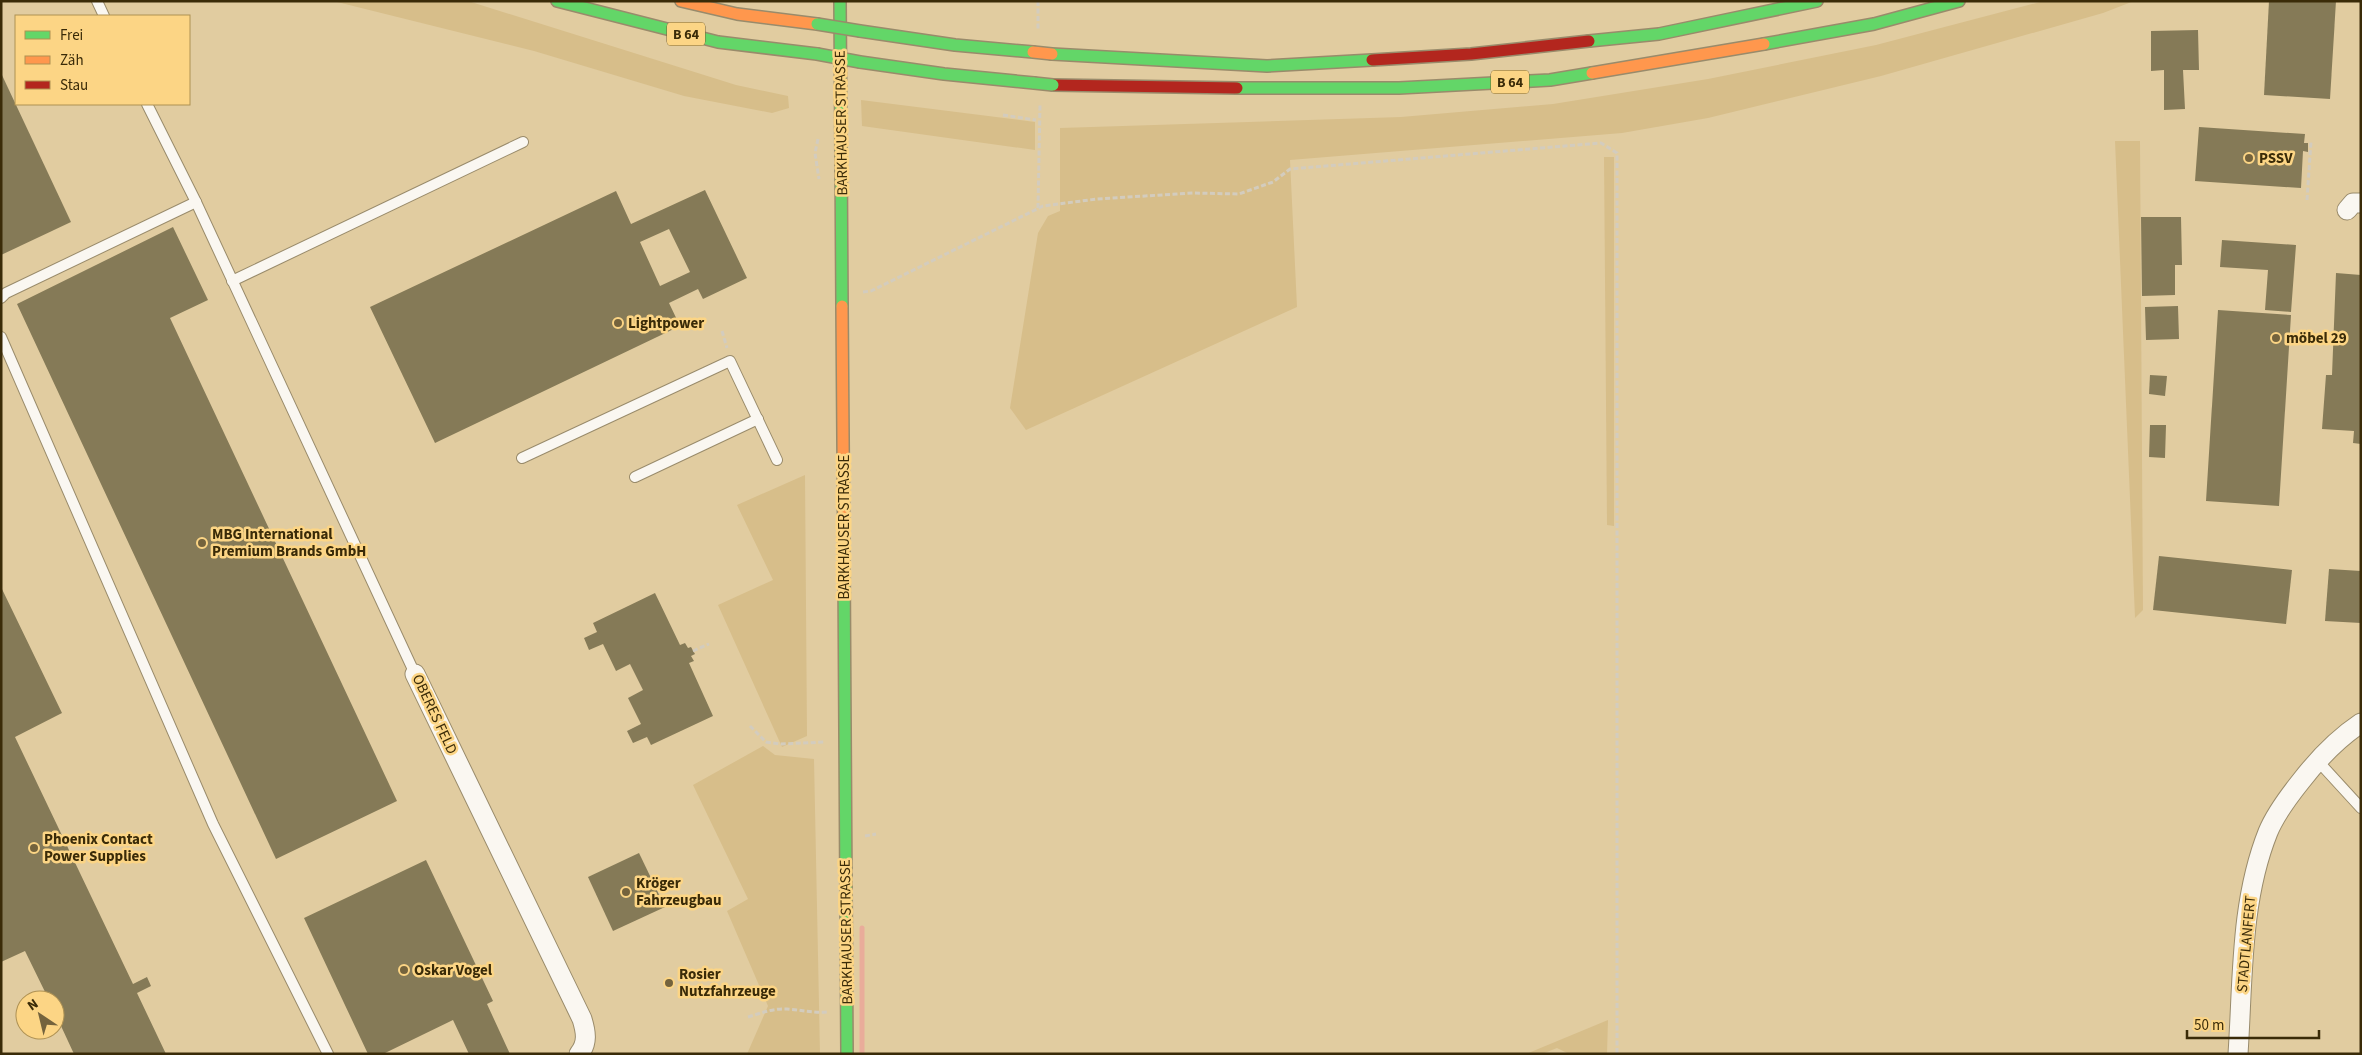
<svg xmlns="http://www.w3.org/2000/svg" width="2362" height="1055" viewBox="0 0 2362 1055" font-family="'Source Sans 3',sans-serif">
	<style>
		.green { fill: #d7be8a }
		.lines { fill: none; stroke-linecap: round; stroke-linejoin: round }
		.stream { stroke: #e9ac9a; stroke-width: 5 }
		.building { fill: #857a57; fill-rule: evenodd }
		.lane-casing { stroke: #998b6b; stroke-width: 12 }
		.street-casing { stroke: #998b6b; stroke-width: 21 }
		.fast-casing { stroke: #998b6b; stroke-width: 14 }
		.slow-casing { stroke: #998b6b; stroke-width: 14 }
		.jam-casing { stroke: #998b6b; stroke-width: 14 }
		.path { stroke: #d3ccbe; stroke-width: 3; stroke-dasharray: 5 2.5; stroke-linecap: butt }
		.lane { stroke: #faf7f1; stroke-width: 10 }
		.street { stroke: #faf7f1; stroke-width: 19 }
		.fast { stroke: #63d668; stroke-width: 11 }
		.slow { stroke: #ff974d; stroke-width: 11 }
		.jam { stroke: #b3261e; stroke-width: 11 }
		.fast-bridge-casing { stroke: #998b6b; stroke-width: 14; stroke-linecap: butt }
		.slow-bridge-casing { stroke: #998b6b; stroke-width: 14; stroke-linecap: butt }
		.fast-bridge { stroke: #63d668; stroke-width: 11 }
		.slow-bridge { stroke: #ff974d; stroke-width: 11 }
		.poi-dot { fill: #74633d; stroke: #fcd585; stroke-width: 2 }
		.labels { text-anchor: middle; stroke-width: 5; stroke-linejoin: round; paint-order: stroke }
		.shield { fill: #fcd585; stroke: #745e2e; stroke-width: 1 }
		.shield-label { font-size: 14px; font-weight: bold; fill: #3a2b08 }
		.street-label { font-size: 15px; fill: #3a2b08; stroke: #fcd585 }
		.poi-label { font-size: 15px; font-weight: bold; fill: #3a2b08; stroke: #fcd585; text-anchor: start }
	</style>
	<rect width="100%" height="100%" fill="#e1cca0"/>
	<g class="green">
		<path d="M333,1H468L736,85L788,96L789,108L772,113L684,96L534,51Z"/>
		<path d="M2044,1H2134L2103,13L1881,76L1708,118L1622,133L1290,160L1297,307L1026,430L1010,408L1038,233L1048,216L1060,211V128L1401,117L1553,104L1708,79L1876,45Z"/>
		<path d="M861,100L1035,122V150L862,126Z"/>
		<path d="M2115,141H2140L2143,610L2135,618Z"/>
		<path d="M1604,157H1614V526L1607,525Z"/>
		<path d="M805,475L807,736L782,747L718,605L773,580L737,505Z"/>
		<path d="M763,746L775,755L814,759L820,1054H747L768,1006L727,911L748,899L693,785Z"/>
		<path d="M1608,1020L1607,1054H1569L1557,1048L1542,1054H1526Z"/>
	</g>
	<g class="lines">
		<path class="stream" d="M862,928V1054"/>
	</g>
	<g class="building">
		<path d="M2269,1H2336L2330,99L2264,95Z"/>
		<path d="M2198,30L2199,70H2183L2185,109L2164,110V70L2151,71V31Z"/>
		<path d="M1,73L71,222L1,255Z"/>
		<path d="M2199,127L2305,134L2304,143H2308V152L2303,151L2301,188L2195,181Z"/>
		<path d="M705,190L747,278L703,299L698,289L669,303L680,326L435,443L370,307L616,191L631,224ZM669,229L690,272L660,286L640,242Z"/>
		<path d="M2141,217H2181L2182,265H2175V295L2142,296Z"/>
		<path d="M173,227L208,300L170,318L397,801L276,859L17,304Z"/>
		<path d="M2222,240L2296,245L2291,312L2265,310L2268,270L2220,267Z"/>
		<path d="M2336,273L2361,275V444L2353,443L2354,431L2322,429L2326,375H2332Z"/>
		<path d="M2178,306L2179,339L2146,340L2145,307Z"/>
		<path d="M2218,310L2291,315L2279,506L2206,501Z"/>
		<path d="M2150,375L2167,376L2165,396L2149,394Z"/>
		<path d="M2150,425H2166L2165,458L2149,457Z"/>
		<path d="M2159,556L2292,570L2286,624L2153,610Z"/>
		<path d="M2329,569L2361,571V623L2325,621Z"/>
		<path d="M1,587L62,713L15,737L133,984L147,977L151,986L137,993L166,1054H74L55,1013V1000H49L25,951L1,962Z"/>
		<path d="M655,593L680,645L685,643L688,648L691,647L695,654L691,656L694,661L689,663L713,716L651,745L647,737L633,743L627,731L641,724L628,698L643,690L630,664L616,671L603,644L589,650L584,638L597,632L593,623Z"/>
		<path d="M639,853L665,907L613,931L588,877Z"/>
		<path d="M426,860L493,1001L487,1004L510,1054H469L453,1020L383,1054H368L304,918Z"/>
	</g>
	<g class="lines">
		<g class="lane-casing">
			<g id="lane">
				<path d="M97,1L104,16"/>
				<path d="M147,104L196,202L415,674"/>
				<path d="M232,281L523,142"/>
				<path d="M1,298L6,293L196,202"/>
				<path d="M1,337L213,824L328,1054"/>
				<path d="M522,458L730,361L777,460"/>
				<path d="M635,477L758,419"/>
				<path d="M2317,760L2361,808"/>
			</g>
		</g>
		<g class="street-casing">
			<g id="street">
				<path d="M2347,210L2353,203H2361"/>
				<path d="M415,674L582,1019C586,1032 588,1043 579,1054"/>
				<path d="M2238,1054C2243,980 2240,902 2268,832C2275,815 2289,796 2301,781C2318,759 2337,739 2361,723"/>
			</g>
		</g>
		<g class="fast-casing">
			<g id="fast">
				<path d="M557,1L718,42L817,54"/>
				<path d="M840,1L842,306"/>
				<path d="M860,31L955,45L1033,52"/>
				<path d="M1589,41L1659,34L1817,1"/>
				<path d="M1764,44L1874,24L1959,1"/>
				<path d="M1052,54L1267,66L1372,60"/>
				<path d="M860,62L944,74L1034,83"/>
				<path d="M1237,88H1399L1550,80L1592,73"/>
				<path d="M844,568L847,1054"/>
			</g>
		</g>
		<g class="slow-casing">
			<g id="slow">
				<path d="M681,1L737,14L817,24"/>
				<path d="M1592,73L1764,44"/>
				<path d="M842,306L844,568"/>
			</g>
		</g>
		<g class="jam-casing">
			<g id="jam">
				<path d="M1372,60L1471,54L1589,41"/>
				<path d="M1053,85L1237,88"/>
			</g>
		</g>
		<g class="path">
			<path d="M1038,1V31"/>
			<path d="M1003,115L1036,120"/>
			<path d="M818,139L815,153L819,179"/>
			<path d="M2307,200L2311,141"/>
			<path d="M1038,208L1040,104"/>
			<path d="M863,292L871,291L1043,206L1097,199L1193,193L1239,194L1273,182L1290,169L1601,143L1617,153V1054"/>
			<path d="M722,331L727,348"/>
			<path d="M693,651L709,644"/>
			<path d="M750,726L766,742L780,744L825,742"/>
			<path d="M865,836L876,834"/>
			<path d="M748,1017C761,1013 774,1008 787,1009C801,1010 813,1013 827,1012"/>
		</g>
		<use href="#lane" class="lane"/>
		<use href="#street" class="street"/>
		<use href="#fast" class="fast"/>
		<use href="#slow" class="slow"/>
		<use href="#jam" class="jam"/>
		<g class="fast-bridge-casing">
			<g id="fast-bridge">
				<path d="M817,24L860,31"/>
				<path d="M817,54L860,62"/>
				<path d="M1034,83L1053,85"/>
			</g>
		</g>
		<g class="slow-bridge-casing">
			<path id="slow-bridge" d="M1033,52L1052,54"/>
		</g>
		<use href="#fast-bridge" class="fast-bridge"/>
		<use href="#slow-bridge" class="slow-bridge"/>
	</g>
	<g class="poi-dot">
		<circle cx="2249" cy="158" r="5"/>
		<circle cx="618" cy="323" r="5"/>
		<circle cx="2276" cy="338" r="5"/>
		<circle cx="202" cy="543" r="5"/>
		<circle cx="34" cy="848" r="5"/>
		<circle cx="626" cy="892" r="5"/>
		<circle cx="404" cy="970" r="5"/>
		<circle cx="669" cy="983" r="5"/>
	</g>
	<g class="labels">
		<g class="shield">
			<rect x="667" y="22.5" width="38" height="23" rx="4"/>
			<rect x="1491" y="70.5" width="38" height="23" rx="4"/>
		</g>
		<g class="shield-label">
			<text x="686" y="39">B 64</text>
			<text x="1510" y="87">B 64</text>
		</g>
		<g class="street-label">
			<text transform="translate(841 123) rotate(-91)" y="5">BARKHAUSER STRASSE</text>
			<text transform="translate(844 527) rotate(-90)" y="5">BARKHAUSER STRASSE</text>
			<text transform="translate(435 714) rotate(65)" y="5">OBERES FELD</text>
			<text transform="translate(846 932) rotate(-91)" y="5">BARKHAUSER STRASSE</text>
			<text transform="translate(2246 944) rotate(-85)" y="5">STADTLANFERT</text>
		</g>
		<g class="poi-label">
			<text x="2259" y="163">PSSV</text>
			<text x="628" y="328">Lightpower</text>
			<text x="2286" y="343">möbel 29</text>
			<text x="212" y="539">MBG International<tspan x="212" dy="17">Premium Brands GmbH</tspan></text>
			<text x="44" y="844">Phoenix Contact<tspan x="44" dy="17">Power Supplies</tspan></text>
			<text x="636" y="888">Kröger<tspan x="636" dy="17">Fahrzeugbau</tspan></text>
			<text x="414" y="975">Oskar Vogel</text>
			<text x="679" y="979">Rosier<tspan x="679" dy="17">Nutzfahrzeuge</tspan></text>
		</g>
	</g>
	<rect width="2362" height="1055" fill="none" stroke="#3a2b08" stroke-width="5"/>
	<rect x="15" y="15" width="175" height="90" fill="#fcd585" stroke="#ae9153"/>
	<rect x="25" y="31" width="25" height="8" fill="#63d668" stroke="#ae9153"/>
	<text x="60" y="40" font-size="15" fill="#3a2b08">Frei</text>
	<rect x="25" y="56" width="25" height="8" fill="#ff974d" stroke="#ae9153"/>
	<text x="60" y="65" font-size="15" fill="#3a2b08">Zäh</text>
	<rect x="25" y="81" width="25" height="8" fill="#b3261e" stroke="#ae9153"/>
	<text x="60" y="90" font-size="15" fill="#3a2b08">Stau</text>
	<g transform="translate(40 1015) rotate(325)"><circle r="24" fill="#fcd585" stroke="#ae9153"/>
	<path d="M0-4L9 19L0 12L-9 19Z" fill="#74633d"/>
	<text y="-8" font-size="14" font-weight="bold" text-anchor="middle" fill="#3a2b08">N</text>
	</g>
	<path d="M2187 1030v8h132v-8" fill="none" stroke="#3a2b08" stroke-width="2.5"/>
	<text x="2194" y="1030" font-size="15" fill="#3a2b08" stroke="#fcd585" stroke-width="4" paint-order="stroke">50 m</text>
</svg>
